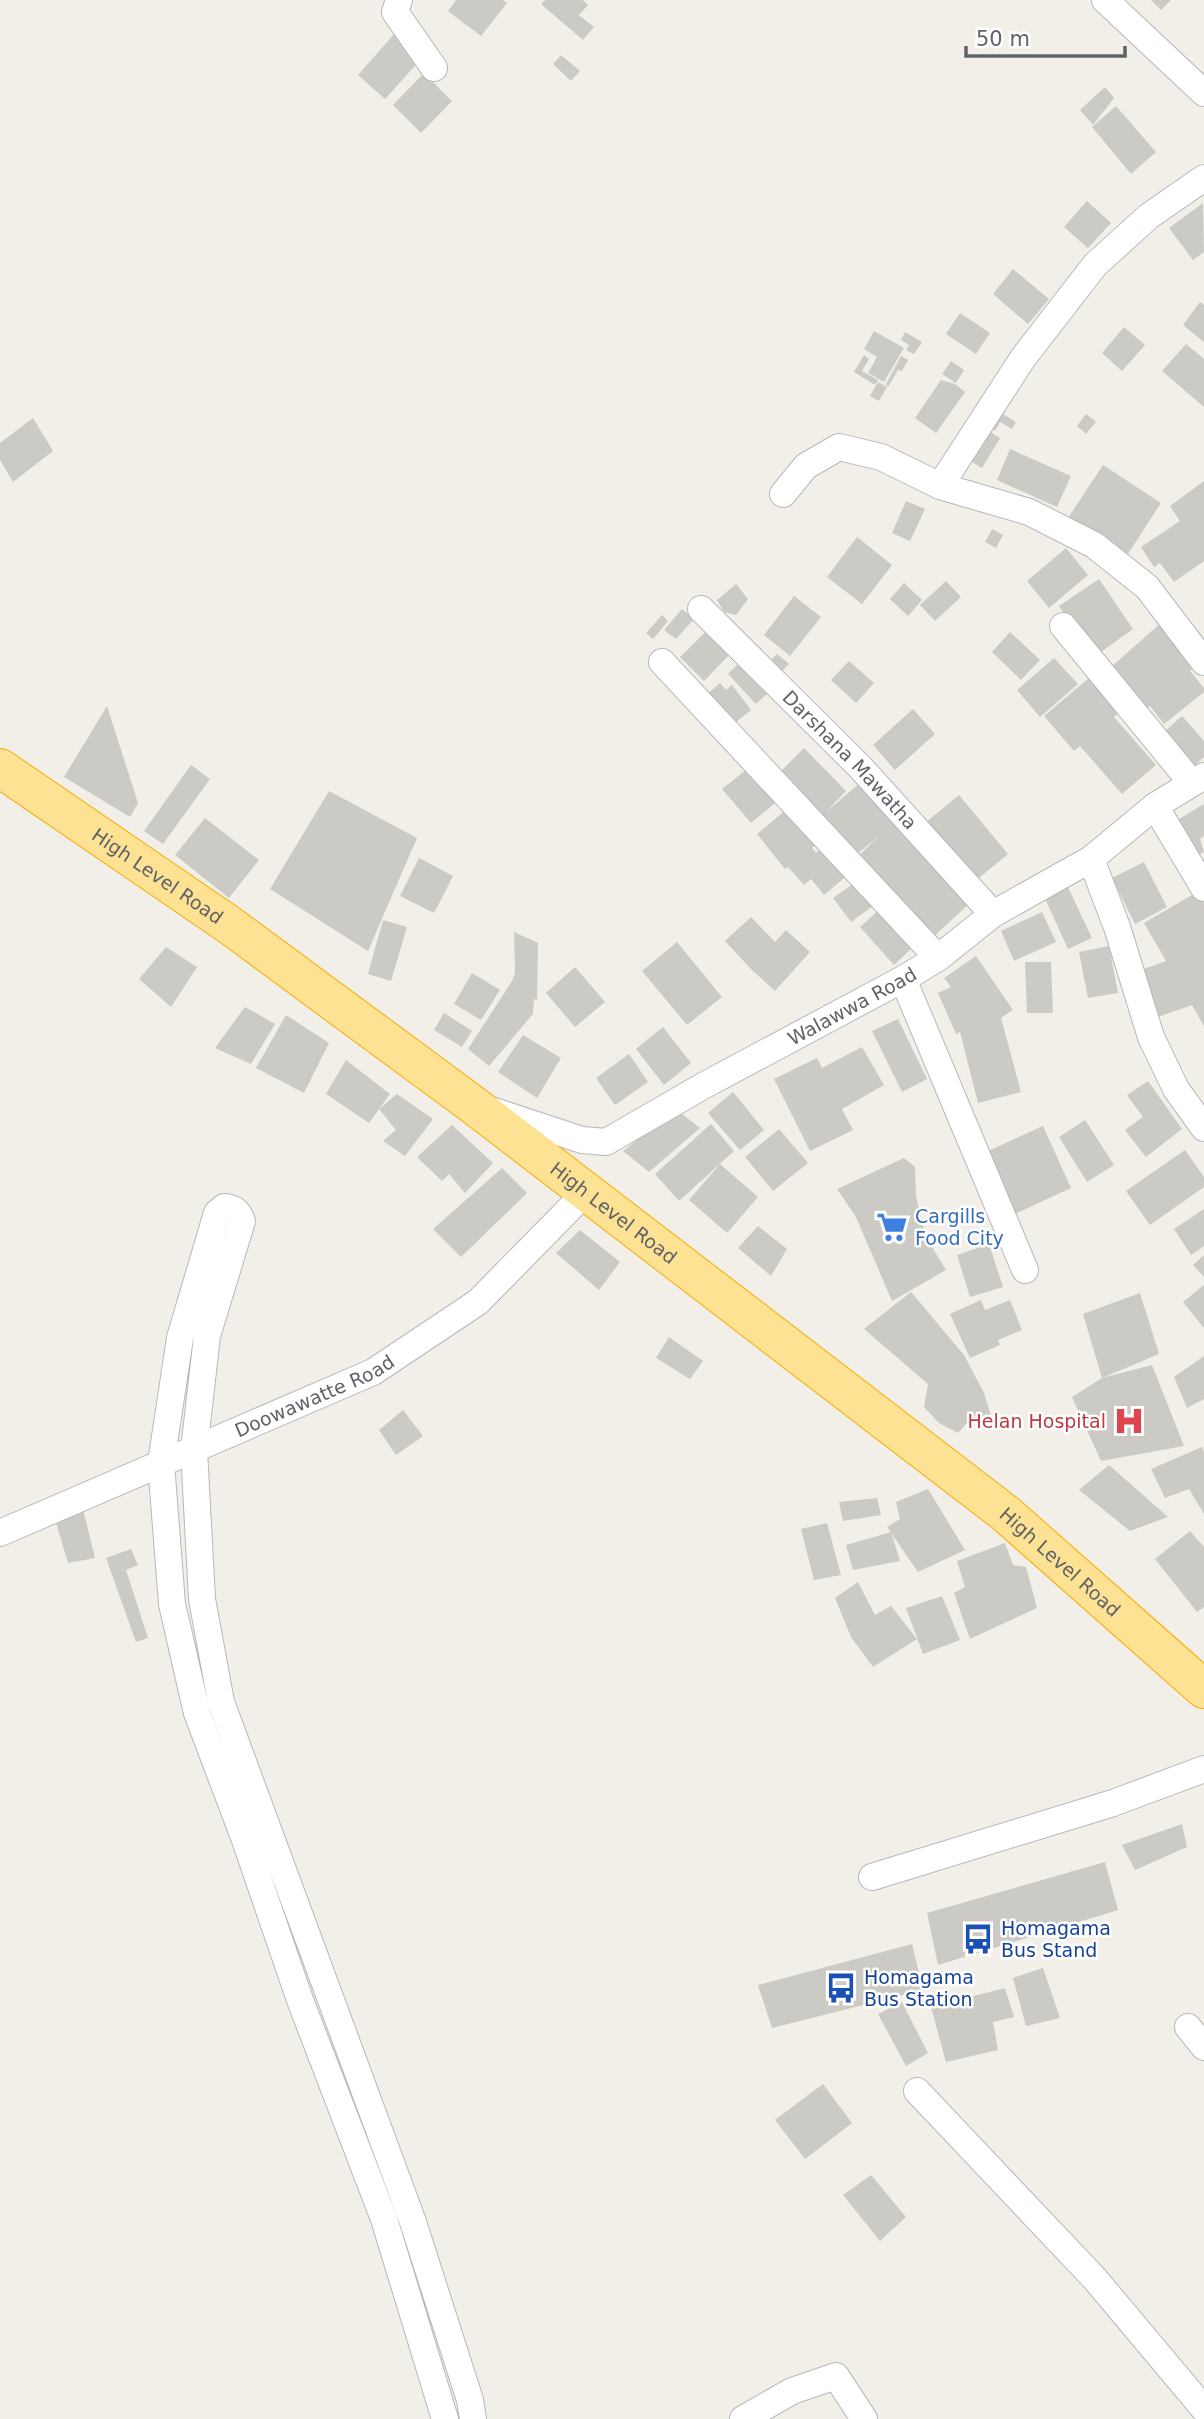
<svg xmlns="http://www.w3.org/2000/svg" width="1204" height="2419" viewBox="0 0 1204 2419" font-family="'DejaVu Sans',sans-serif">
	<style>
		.building { fill: #cccac5 }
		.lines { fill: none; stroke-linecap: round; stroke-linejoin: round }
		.minor-casing { stroke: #b5b8bc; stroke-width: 28 }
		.highway-casing { stroke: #f9ab00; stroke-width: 40 }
		.minor { stroke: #fff; stroke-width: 26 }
		.highway { stroke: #fde293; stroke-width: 38 }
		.labels { text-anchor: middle; stroke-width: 5; stroke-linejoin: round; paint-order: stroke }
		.street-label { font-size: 19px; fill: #5f6368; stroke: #fff }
		.shop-label { font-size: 19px; fill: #366cbe; stroke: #fff; text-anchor: start }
		.health-label { font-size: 19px; fill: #be3a42; stroke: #fff; text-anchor: end }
		.transit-label { font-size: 19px; fill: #164399; stroke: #fff; text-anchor: start }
	</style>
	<rect width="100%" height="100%" fill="#f1efe8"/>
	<g class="building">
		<path d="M456,0H503L507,3L481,36L448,11Z"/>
		<path d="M545,0H583L588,5L579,15L594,27L583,40L541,4Z"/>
		<path d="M1151,0H1171L1161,10Z"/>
		<path d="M396,32L423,57L385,99L358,75Z"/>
		<path d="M561,55L580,71L571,81L553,64Z"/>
		<path d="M424,73L452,101L421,133L393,105Z"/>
		<path d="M1105,87L1114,98L1093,125L1080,110Z"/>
		<path d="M1116,106L1156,152L1131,174L1092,127Z"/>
		<path d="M1087,201L1111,223L1088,248L1064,227Z"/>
		<path d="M1203,203L1204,252L1193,260L1169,228Z"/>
		<path d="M1013,269L1049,299L1028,324L993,294Z"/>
		<path d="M1200,302L1204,305V342L1183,325Z"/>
		<path d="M960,313L990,333L976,354L946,334Z"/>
		<path d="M1124,327L1145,345L1122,371L1102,353Z"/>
		<path d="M874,331L904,348L884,382L868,373L877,357L864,349Z"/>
		<path d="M905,332L922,342L914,354L906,350L909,345L901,340Z"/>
		<path d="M1186,344L1204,359V407L1162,371Z"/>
		<path d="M864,355L869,359L862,371L878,380L875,385L854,372Z"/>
		<path d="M901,356L908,360L902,371L898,370L888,387L886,384Z"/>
		<path d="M951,361L964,370L956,383L942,374Z"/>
		<path d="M941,380L955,384L965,392L936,433L915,418Z"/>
		<path d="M878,382L887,387L879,401L870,396Z"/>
		<path d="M993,408L1016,422L1012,429L1000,422L995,431L983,423Z"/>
		<path d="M1086,414L1096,422L1086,434L1077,426Z"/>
		<path d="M33,418L53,451L13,482L0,460V443Z"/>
		<path d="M984,428L1000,438L982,468L965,458Z"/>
		<path d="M1010,449L1071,476L1057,507L997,480Z"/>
		<path d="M1103,465L1161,503L1126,557L1068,518Z"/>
		<path d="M1204,481V561L1174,582L1160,563L1154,567L1141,547L1180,521L1170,506Z"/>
		<path d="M906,501L925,509L910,541L892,533Z"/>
		<path d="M992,529L1003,535L996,548L985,542Z"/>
		<path d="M857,537L892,565L862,604L827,577Z"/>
		<path d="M1066,548L1088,575L1049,608L1027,581Z"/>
		<path d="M1099,579L1133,629L1094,657L1059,606Z"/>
		<path d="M946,581L961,597L935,621L920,605Z"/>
		<path d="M904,583L922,600L908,616L890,599Z"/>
		<path d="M736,584L748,599L736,615L724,612L717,600Z"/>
		<path d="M794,596L821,617L790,656L764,635Z"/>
		<path d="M682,609L694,619L676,639L664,630Z"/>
		<path d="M662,615L668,621L653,639L646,633Z"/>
		<path d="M1162,622L1198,664L1190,671L1204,688V692L1164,724L1150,706L1147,708L1111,667Z"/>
		<path d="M710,627L733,651L704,681L680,657Z"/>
		<path d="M1010,632L1040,660L1021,680L992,652Z"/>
		<path d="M777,654L789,664L780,673L769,662Z"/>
		<path d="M1054,658L1078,684L1040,717L1017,690Z"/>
		<path d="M741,661L770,691L756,704L728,674Z"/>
		<path d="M849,661L874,683L856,703L831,680Z"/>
		<path d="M1089,678L1119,712L1114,717L1156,765L1122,794L1080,746L1074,751L1044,716Z"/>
		<path d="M720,683L726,690L732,685L751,710L731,726L706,695Z"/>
		<path d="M107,706L138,803L130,817L64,777Z"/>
		<path d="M913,709L935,734L895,770L873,745Z"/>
		<path d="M1182,716L1204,741V757L1193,767L1163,733Z"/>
		<path d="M804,748L846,791L826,812L861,782L970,903L929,941L854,860L880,835L851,859L775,777Z"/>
		<path d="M191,765L210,779L163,844L144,831Z"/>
		<path d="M747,769L775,803L751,823L722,789Z"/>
		<path d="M329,791L417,838L368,951L270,889Z"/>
		<path d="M959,795L1008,854L974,882L925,823Z"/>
		<path d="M1204,804V836L1200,839L1204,852L1195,857L1174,822Z"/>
		<path d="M787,809L816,844L812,848L816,853L825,845L849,874L824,895L811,879L804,885L788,867L785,869L757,834Z"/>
		<path d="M205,818L259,860L229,898L175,855Z"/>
		<path d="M419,858L453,876L434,913L400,896Z"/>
		<path d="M1144,862L1167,907L1135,924L1112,878Z"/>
		<path d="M860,879L877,903L851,922L833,898Z"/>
		<path d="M1065,881L1092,938L1068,949L1042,892Z"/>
		<path d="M1197,892L1204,903V1026L1192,1005L1155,1018L1138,971L1166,961L1144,923Z"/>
		<path d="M880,909L914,946L894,965L860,927Z"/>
		<path d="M1042,912L1056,942L1014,961L1001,931Z"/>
		<path d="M751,917L775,942L786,930L810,952L775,991L751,969L725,941Z"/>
		<path d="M383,920L407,927L391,981L368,974Z"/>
		<path d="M514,932L538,943L537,1000L534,999L533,1014L489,1066L468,1049L512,981L515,973Z"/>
		<path d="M677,942L722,997L687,1025L642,971Z"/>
		<path d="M1109,946L1118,993L1088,998L1079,952Z"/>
		<path d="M166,947L197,967L171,1007L139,979Z"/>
		<path d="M976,956L1013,1010L1001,1018L1021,1092L978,1103L960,1032L956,1034L938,993L951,987L944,978Z"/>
		<path d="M1025,962H1051L1053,1013H1027Z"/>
		<path d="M575,967L605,1002L575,1027L546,993Z"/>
		<path d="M472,973L500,990L481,1020L454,1004Z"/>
		<path d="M245,1007L275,1024L251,1064L215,1048Z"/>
		<path d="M444,1013L472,1031L462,1047L434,1030Z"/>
		<path d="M286,1015L329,1043L304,1093L256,1068Z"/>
		<path d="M898,1019L927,1079L902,1092L872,1031Z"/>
		<path d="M663,1027L691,1063L664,1085L636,1049Z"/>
		<path d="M523,1035L561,1058L537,1098L498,1072Z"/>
		<path d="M862,1047L884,1085L842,1109L853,1130L810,1151L774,1079L817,1058L822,1068Z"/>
		<path d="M629,1054L648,1082L615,1105L596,1078Z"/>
		<path d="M346,1060L390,1094L379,1109L397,1094L433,1119L405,1156L383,1141L396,1130L379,1109L369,1123L326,1094Z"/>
		<path d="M1148,1081L1182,1129L1146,1157L1125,1130L1143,1117L1127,1095Z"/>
		<path d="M733,1092L764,1130L740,1150L708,1113Z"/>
		<path d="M676,1109L700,1128L649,1172L623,1151Z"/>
		<path d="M1085,1120L1114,1165L1087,1182L1059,1137Z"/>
		<path d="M711,1124L734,1151L679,1201L655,1174Z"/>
		<path d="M452,1125L493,1163L465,1193L449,1174L442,1181L417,1157Z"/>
		<path d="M1043,1126L1071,1188L1015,1214L986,1152Z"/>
		<path d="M779,1129L808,1163L773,1191L745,1157Z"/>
		<path d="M1185,1150L1204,1177V1187L1150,1225L1126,1191Z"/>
		<path d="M904,1158L915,1167L916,1196L926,1237L946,1270L892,1301L856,1217L837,1189Z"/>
		<path d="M720,1164L758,1197L727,1233L689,1200Z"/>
		<path d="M502,1168L527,1193L461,1257L433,1229Z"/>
		<path d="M1204,1209V1246L1191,1255L1174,1229Z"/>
		<path d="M758,1226L787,1249L771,1276L738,1248Z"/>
		<path d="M580,1230L620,1262L599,1290L556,1253Z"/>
		<path d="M989,1244L1003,1287L970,1297L957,1255Z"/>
		<path d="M1204,1255V1277L1193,1265Z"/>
		<path d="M1204,1285V1328L1183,1302Z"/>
		<path d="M911,1292L964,1355L984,1393L991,1416L981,1430L972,1417L958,1433L939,1423L924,1407L928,1384L864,1329Z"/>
		<path d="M1140,1293L1159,1354L1102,1378L1083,1314Z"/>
		<path d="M981,1300L985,1310L1010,1300L1022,1330L998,1340L1000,1345L970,1358L950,1314Z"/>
		<path d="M669,1337L703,1361L690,1379L656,1358Z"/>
		<path d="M1204,1356V1399L1187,1408L1174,1377Z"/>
		<path d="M1152,1365L1184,1446L1101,1461L1072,1397L1102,1378Z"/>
		<path d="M403,1410L423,1436L396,1455L379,1430Z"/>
		<path d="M1202,1447L1204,1452V1514L1189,1489L1165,1498L1151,1469Z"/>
		<path d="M1109,1465L1168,1517L1130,1531L1079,1490Z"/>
		<path d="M928,1489L965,1550L918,1572L887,1527L900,1519L896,1502Z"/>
		<path d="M877,1498L881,1515L843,1521L839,1502Z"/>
		<path d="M83,1509L95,1558L68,1563L54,1516Z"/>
		<path d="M827,1523L841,1575L814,1580L801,1529Z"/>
		<path d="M1190,1531L1204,1547V1607L1197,1612L1155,1559Z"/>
		<path d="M891,1532L900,1561L853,1570L846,1545Z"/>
		<path d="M1005,1543L1013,1565L1026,1567L1037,1608L970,1639L954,1593L965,1587L957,1561Z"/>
		<path d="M131,1549L138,1565L126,1570L148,1638L136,1642L106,1558Z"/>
		<path d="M858,1582L875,1615L891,1606L917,1639L873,1667L851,1637L835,1598Z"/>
		<path d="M942,1596L960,1640L923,1654L906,1608Z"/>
		<path d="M1182,1824L1187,1847L1135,1870L1122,1845Z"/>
		<path d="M1105,1862L1118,1910L938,1965L927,1913Z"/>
		<path d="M912,1944L923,1990L772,2028L758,1985Z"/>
		<path d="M1043,1968L1060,2018L1026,2026L1013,1978Z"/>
		<path d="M1005,1988L1014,2017L993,2022L998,2050L946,2062L931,2007Z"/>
		<path d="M902,2002L928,2053L906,2066L878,2014Z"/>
		<path d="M823,2084L852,2123L805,2159L775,2120Z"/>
		<path d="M871,2175L906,2217L880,2241L843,2195Z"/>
	</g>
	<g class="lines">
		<g class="minor-casing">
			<g id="minor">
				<path d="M399,0L395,12L434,68"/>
				<path d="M1105,0L1204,93"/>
				<path d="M940,486L1023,358L1095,265L1149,216L1204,178"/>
				<path d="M783,494L806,466L839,447L881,457L940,486L1029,512L1094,545L1147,587L1204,662"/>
				<path id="s1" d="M701,609L861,768L993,914"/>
				<path d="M1063,626L1191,782"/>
				<path d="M662,662L938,958"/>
				<path d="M1155,806L1204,888"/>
				<path d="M1091,859L1117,927L1151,1037L1176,1089L1204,1128"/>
				<path d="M903,979L1025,1270"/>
				<path id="s2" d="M491,1110L582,1140L606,1142L703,1086L903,979L938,958L993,914L1091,859L1155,806L1204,776"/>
				<path id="s3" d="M0,1533L373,1372L478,1302L585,1193"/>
				<path d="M872,1877L1113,1803L1204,1769"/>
				<path d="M1188,2027L1204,2047"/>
				<path d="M917,2091L1095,2279L1204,2409"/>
				<path d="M445,2419L384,2219L300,2000L245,1840L197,1713L172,1604L161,1463L180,1338L217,1213L224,1207C235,1208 238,1211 242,1221L207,1336L194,1450L202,1599L221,1702L413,2222L470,2400L473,2419"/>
				<path d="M743,2419L792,2391L836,2376L864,2419"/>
			</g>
		</g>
		<g class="highway-casing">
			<g id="highway">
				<path id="s4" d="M0,768L228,924L472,1104L1005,1513L1204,1689"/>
			</g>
		</g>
		<use href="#minor" class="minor"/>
		<use href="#highway" class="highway"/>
	</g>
	<defs>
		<g id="supermarket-bare" transform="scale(2.415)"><path d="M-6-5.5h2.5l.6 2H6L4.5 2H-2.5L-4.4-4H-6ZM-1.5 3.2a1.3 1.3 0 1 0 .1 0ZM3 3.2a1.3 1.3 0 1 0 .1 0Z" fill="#3f7fe0" stroke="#fff" stroke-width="2.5" paint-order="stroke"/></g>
		<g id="hospital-bare" transform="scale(2.415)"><path d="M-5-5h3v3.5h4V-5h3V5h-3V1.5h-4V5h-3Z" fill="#e0444e" stroke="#fff" stroke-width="2.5" paint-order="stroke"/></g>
		<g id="bus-bare" transform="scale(2.415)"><path d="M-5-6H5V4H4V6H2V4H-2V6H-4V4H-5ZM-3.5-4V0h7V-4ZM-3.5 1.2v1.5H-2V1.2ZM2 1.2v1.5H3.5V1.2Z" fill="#1a4fb4" stroke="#fff" stroke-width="2.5" paint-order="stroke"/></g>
	</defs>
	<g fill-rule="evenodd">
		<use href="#supermarket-bare" x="892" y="1227"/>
		<use href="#hospital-bare" x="1129" y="1421"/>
		<use href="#bus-bare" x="978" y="1939"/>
		<use href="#bus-bare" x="841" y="1988"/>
	</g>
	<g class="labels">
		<g class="street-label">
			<text dy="7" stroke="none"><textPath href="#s1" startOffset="212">Darshana Mawatha</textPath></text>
			<text dy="7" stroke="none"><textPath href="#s4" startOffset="191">High Level Road</textPath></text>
			<text dy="7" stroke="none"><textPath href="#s2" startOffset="401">Walawwa Road</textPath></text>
			<text dy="7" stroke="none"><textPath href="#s4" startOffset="758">High Level Road</textPath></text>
			<text dy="7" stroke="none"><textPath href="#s3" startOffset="343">Doowawatte Road</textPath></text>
			<text dy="7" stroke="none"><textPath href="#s4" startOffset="1325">High Level Road</textPath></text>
		</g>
		<g class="shop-label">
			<text x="915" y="1223">Cargills<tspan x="915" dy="22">Food City</tspan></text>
		</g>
		<g class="health-label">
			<text x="1106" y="1428">Helan Hospital</text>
		</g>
		<g class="transit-label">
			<text x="1001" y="1935">Homagama<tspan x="1001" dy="22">Bus Stand</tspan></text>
			<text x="864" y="1984">Homagama<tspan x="864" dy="22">Bus Station</tspan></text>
		</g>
	</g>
	<path d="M966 46v10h159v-10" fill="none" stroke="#5f6368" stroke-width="3.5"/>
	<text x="976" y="46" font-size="21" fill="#5f6368" stroke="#ffffff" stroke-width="5" paint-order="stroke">50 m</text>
</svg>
